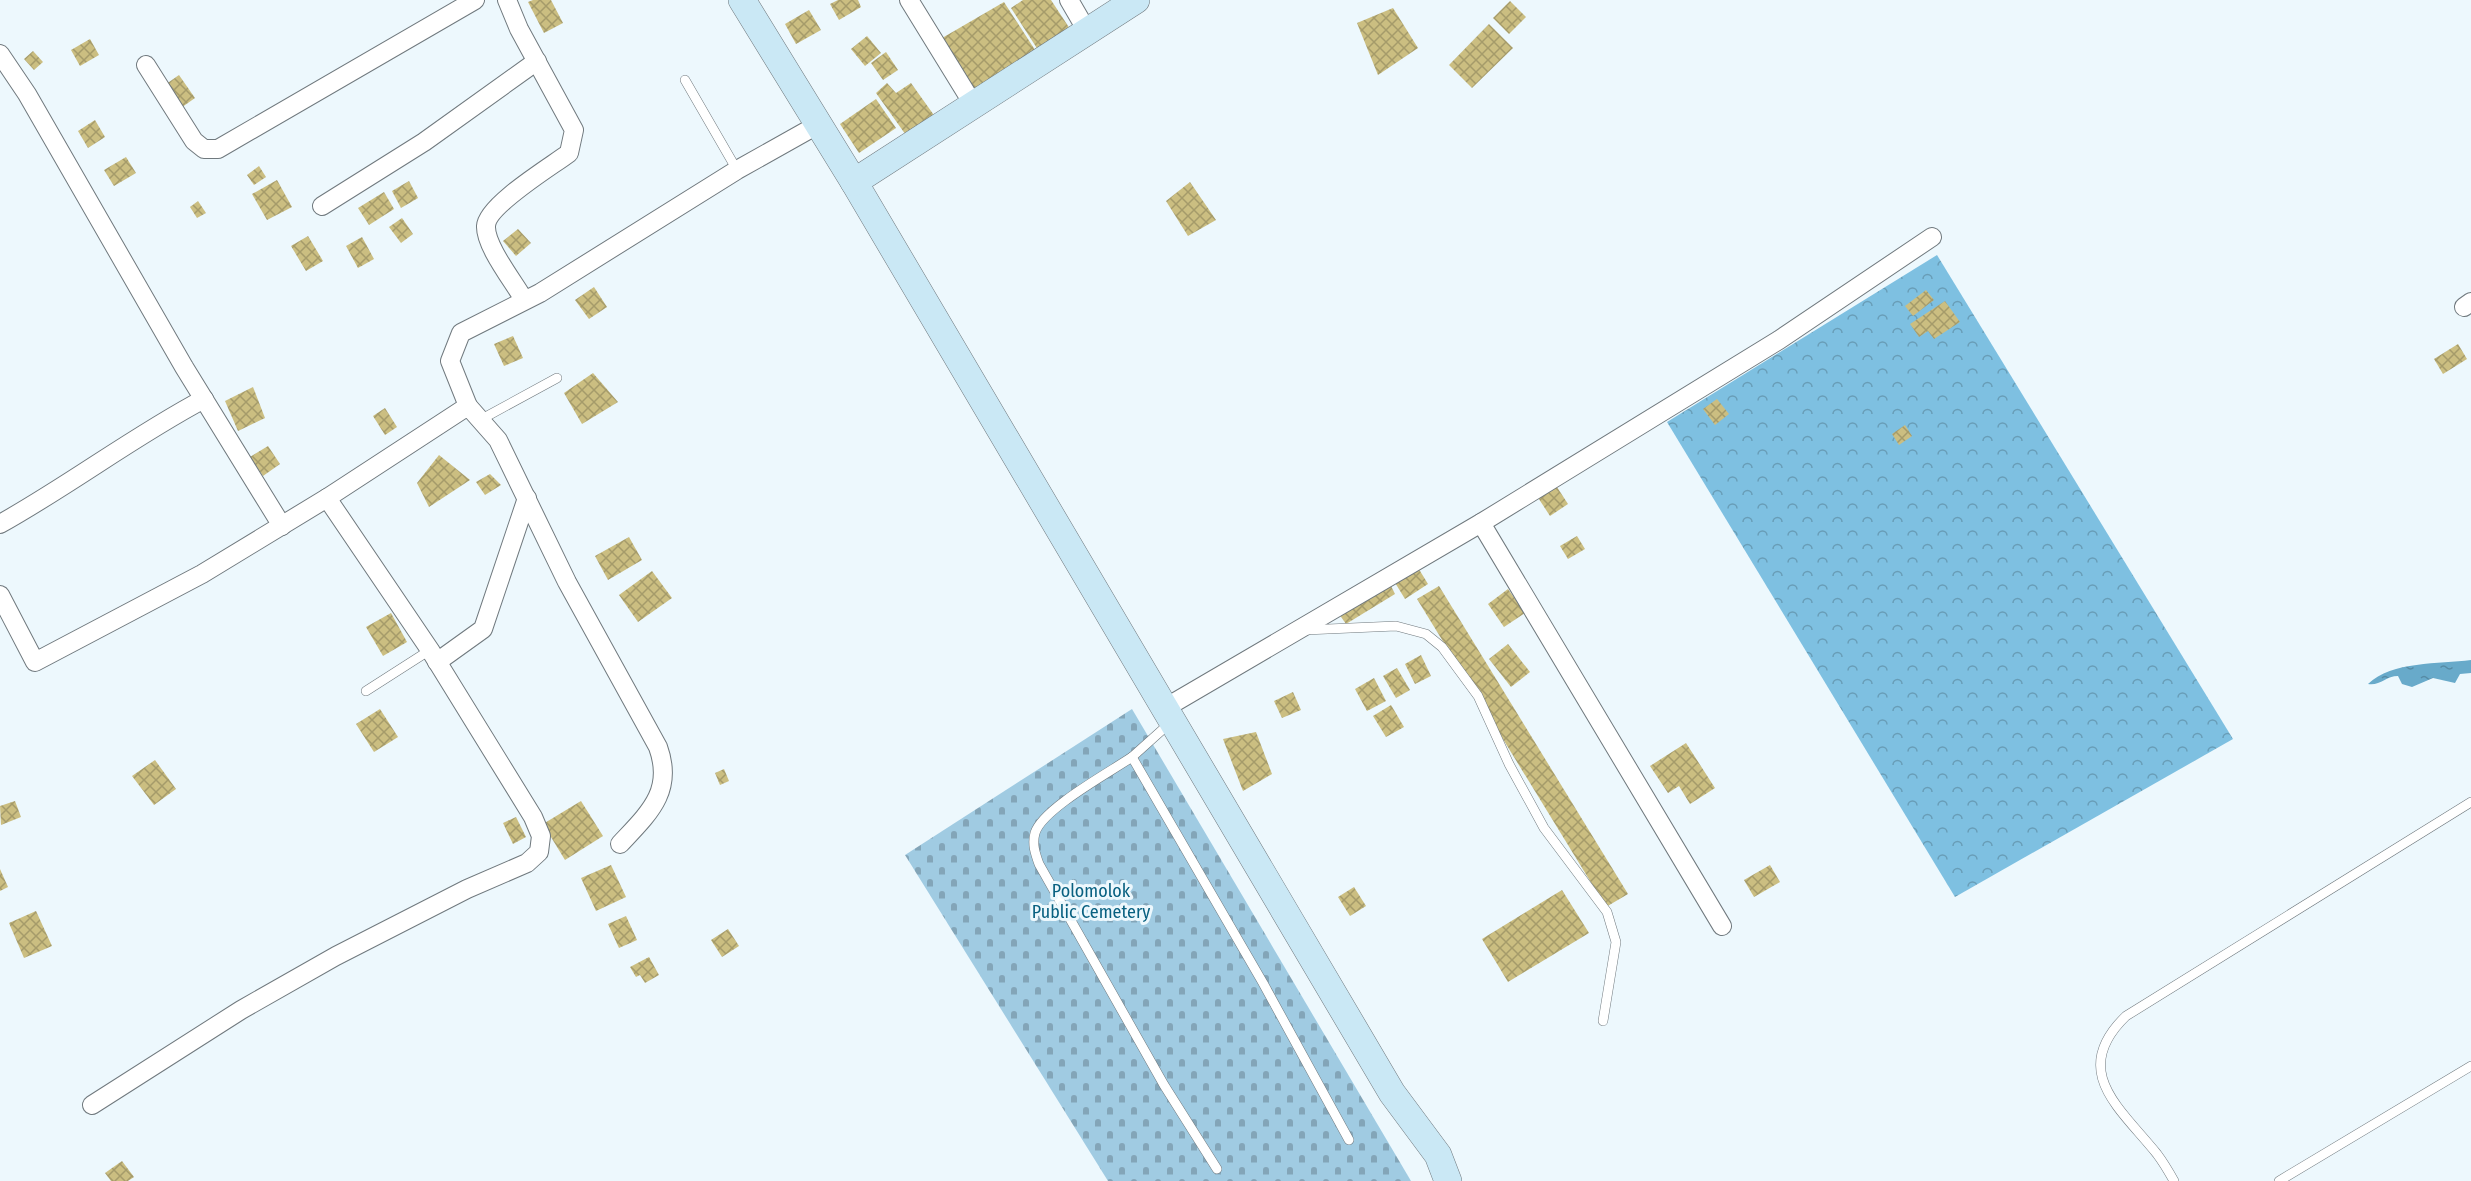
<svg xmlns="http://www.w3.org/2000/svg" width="2471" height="1181" viewBox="0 0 2471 1181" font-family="'Fira Sans Condensed',sans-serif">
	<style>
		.forest { fill: url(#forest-crowns) }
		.cemetery { fill: url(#cemetery-stones) }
		.water { fill: url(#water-ripples) }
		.building { fill: url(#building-cross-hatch) }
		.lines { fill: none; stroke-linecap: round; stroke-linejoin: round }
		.lane-casing { stroke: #70797e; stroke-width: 10 }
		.street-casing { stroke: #70797e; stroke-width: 20 }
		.secondary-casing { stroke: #70797e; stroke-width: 28 }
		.lane { stroke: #fff; stroke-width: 9 }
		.street { stroke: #fff; stroke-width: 18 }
		.secondary { stroke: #cae8f5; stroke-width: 27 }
		.labels { text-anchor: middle; stroke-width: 6; stroke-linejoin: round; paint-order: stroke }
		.park-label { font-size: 18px; fill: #086080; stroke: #edf8fd }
	</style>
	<defs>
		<pattern id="forest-crowns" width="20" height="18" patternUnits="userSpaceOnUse" patternTransform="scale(1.5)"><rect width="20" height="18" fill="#7ec0e1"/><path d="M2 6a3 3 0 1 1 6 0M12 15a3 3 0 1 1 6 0" fill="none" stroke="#689db7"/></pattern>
		<pattern id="cemetery-stones" width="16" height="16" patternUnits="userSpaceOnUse" patternTransform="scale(1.5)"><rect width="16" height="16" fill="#a0cbe2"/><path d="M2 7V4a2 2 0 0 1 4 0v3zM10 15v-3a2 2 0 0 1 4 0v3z" fill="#83a5b8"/></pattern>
		<pattern id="water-ripples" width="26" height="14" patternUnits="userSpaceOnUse" patternTransform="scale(1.5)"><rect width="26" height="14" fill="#68aaca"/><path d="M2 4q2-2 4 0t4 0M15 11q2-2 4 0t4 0" fill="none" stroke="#568ba5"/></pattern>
		<pattern id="building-cross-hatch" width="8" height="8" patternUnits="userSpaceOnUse" patternTransform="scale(1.5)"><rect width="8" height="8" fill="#cbbe81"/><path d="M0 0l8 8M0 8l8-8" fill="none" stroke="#a59b6a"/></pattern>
	</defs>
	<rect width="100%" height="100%" fill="#edf8fd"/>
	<path class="forest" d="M1937,255L2233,739L1955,897L1667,422Z"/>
	<path class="cemetery" d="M1132,709L1411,1181H1108L905,855Z"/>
	<path class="water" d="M2471,660V673L2460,674L2455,683L2433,678L2412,687L2402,684L2398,676C2386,676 2380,686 2368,684C2392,661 2439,664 2471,660Z"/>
	<g class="building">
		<path d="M533,0H551L563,23L544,33L528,2Z"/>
		<path d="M838,0H858L861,7L839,20L830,4Z"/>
		<path d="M1023,0H1051L1072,32L1040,53L1011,8Z"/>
		<path d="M1510,1L1526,17L1509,34L1493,18Z"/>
		<path d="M1004,2L1037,53L971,98L937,41Z"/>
		<path d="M1393,8L1418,48L1378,75L1357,23Z"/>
		<path d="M809,10L821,30L796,44L785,24Z"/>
		<path d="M1489,24L1513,48L1472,88L1449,65Z"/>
		<path d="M867,36L881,53L865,66L851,49Z"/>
		<path d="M90,39L99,55L80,66L71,50Z"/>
		<path d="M33,51L43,62L34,70L24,59Z"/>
		<path d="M886,52L898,70L883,80L871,63Z"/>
		<path d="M179,75L195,98L178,110L162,87Z"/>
		<path d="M887,83L896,93L911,83L936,118L908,138L876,93Z"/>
		<path d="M876,99L896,128L859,153L840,124Z"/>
		<path d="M95,120L105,137L88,148L78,131Z"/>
		<path d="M126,157L136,173L114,186L104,170Z"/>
		<path d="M259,166L266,177L254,185L247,175Z"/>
		<path d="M277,180L292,207L267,220L252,194Z"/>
		<path d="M409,181L418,198L401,208L392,191Z"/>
		<path d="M1190,182L1216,220L1188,236L1166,201Z"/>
		<path d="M384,192L394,209L369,225L358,208Z"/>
		<path d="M198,201L206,213L197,218L190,207Z"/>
		<path d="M402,218L413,234L401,243L389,227Z"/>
		<path d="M518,229L531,243L516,256L503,241Z"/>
		<path d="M308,236L323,261L306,271L291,246Z"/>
		<path d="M362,237L374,259L358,268L346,246Z"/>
		<path d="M594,287L607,307L589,319L575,300Z"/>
		<path d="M1926,290L1934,300L1913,316L1905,306Z"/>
		<path d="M1945,301L1960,322L1934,339L1928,331L1919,337L1910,324Z"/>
		<path d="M513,336L523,358L504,366L494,344Z"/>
		<path d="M2458,344L2467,359L2443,374L2434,359Z"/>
		<path d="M593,373L618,402L582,424L564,393Z"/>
		<path d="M253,387L265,418L238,431L225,401Z"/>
		<path d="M1717,399L1729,414L1715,425L1703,409Z"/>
		<path d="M385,408L397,427L385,435L373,416Z"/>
		<path d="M1905,425L1912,436L1899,445L1892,434Z"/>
		<path d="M268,446L280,464L263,476L250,457Z"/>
		<path d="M439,455L470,480L429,507L417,483Z"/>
		<path d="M490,474L501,485L485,495L476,482Z"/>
		<path d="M1553,481L1568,504L1550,516L1535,493Z"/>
		<path d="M1577,536L1585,549L1568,559L1560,546Z"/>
		<path d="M629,537L642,560L608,580L595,556Z"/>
		<path d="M1417,566L1428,584L1405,599L1394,581Z"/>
		<path d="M652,571L672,598L638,622L619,595Z"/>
		<path d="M1390,584L1395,594L1346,624L1339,614Z"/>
		<path d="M1439,586L1628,894L1606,907L1417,599Z"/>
		<path d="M1508,589L1525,613L1504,627L1488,604Z"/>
		<path d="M391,613L407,642L383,656L366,627Z"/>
		<path d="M1508,644L1530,672L1511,687L1489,659Z"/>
		<path d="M1421,655L1431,676L1415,684L1405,664Z"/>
		<path d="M1397,668L1410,690L1396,698L1383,676Z"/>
		<path d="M1374,678L1386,701L1367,711L1355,689Z"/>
		<path d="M1293,692L1301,710L1282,718L1274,701Z"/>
		<path d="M1391,705L1404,727L1386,737L1373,716Z"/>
		<path d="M380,709L398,737L374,752L356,724Z"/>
		<path d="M1256,732L1272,774L1243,791L1223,739Z"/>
		<path d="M1686,743L1715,788L1690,804L1679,786L1668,793L1650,766Z"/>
		<path d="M155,760L176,789L154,805L132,776Z"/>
		<path d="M724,769L729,781L720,785L715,773Z"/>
		<path d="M15,801L21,817L1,825L0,806Z"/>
		<path d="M581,801L603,836L565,860L543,824Z"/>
		<path d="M516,817L526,837L513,844L503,823Z"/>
		<path d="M611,865L626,897L596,911L581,878Z"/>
		<path d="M1770,865L1780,882L1754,897L1744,880Z"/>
		<path d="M0,869L8,887L0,891Z"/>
		<path d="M1354,887L1366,906L1350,916L1338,897Z"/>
		<path d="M1562,890L1589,933L1508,982L1482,939Z"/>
		<path d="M36,911L52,946L24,958L9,923Z"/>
		<path d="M626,916L637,940L619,948L608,924Z"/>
		<path d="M728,929L739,946L722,957L711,940Z"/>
		<path d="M649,957L659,975L645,983L640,975L636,977L630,967Z"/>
		<path d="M122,1161L134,1177L128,1181H111L105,1173Z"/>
	</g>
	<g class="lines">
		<g class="lane-casing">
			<g id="lane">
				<path d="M685,80L737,170"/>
				<path d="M480,420L557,378"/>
				<path d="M1305,630L1396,626L1426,634L1442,647L1478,696L1509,764L1544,828L1607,912L1616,942L1603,1021"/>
				<path d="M366,691L430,650"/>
				<path d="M1132,757L1171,722"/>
				<path d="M1217,1169L1164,1085L1039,864C1035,853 1032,844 1035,833C1042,809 1110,772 1132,757L1263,983L1349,1140"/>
				<path d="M2174,1181C2169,1172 2163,1162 2157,1154C2120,1108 2069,1071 2126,1016L2471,802"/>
				<path d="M2279,1181L2471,1066"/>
			</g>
		</g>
		<g class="street-casing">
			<g id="street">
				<path d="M507,0L519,29L574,130L569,153C552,166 487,205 486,226C485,246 514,282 524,300"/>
				<path d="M909,0L973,104"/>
				<path d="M1069,0L1087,31"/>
				<path d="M0,54L27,94L184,367L282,526"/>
				<path d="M146,65L194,141L204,149H218L475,0"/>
				<path d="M322,206L424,142L537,61"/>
				<path d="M2464,307L2471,302"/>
				<path d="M468,406L450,361L461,333L540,293L737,170L819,124"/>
				<path d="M327,498L468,406L498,440L567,582L658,747C674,791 649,813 620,844"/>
				<path d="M1481,523L1722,926"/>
				<path d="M0,524C70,485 134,436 204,399"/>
				<path d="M0,595L35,662L202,574L327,498L430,650L533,817L541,836L539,852L527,863L467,889L336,956L241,1010L92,1105"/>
				<path d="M437,662L483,629L527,498"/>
				<path d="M1165,708L1481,523L1779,340L1932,237"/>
			</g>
		</g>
		<g class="secondary-casing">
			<g id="secondary">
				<path d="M742,0L854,182L1392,1093L1438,1155L1448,1181"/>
				<path d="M854,182L1136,0"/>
			</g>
		</g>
		<use href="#lane" class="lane"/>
		<use href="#street" class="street"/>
		<use href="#secondary" class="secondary"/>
	</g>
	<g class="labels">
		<g class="park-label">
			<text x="1091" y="897">Polomolok<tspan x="1091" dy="21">Public Cemetery</tspan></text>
		</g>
	</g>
</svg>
